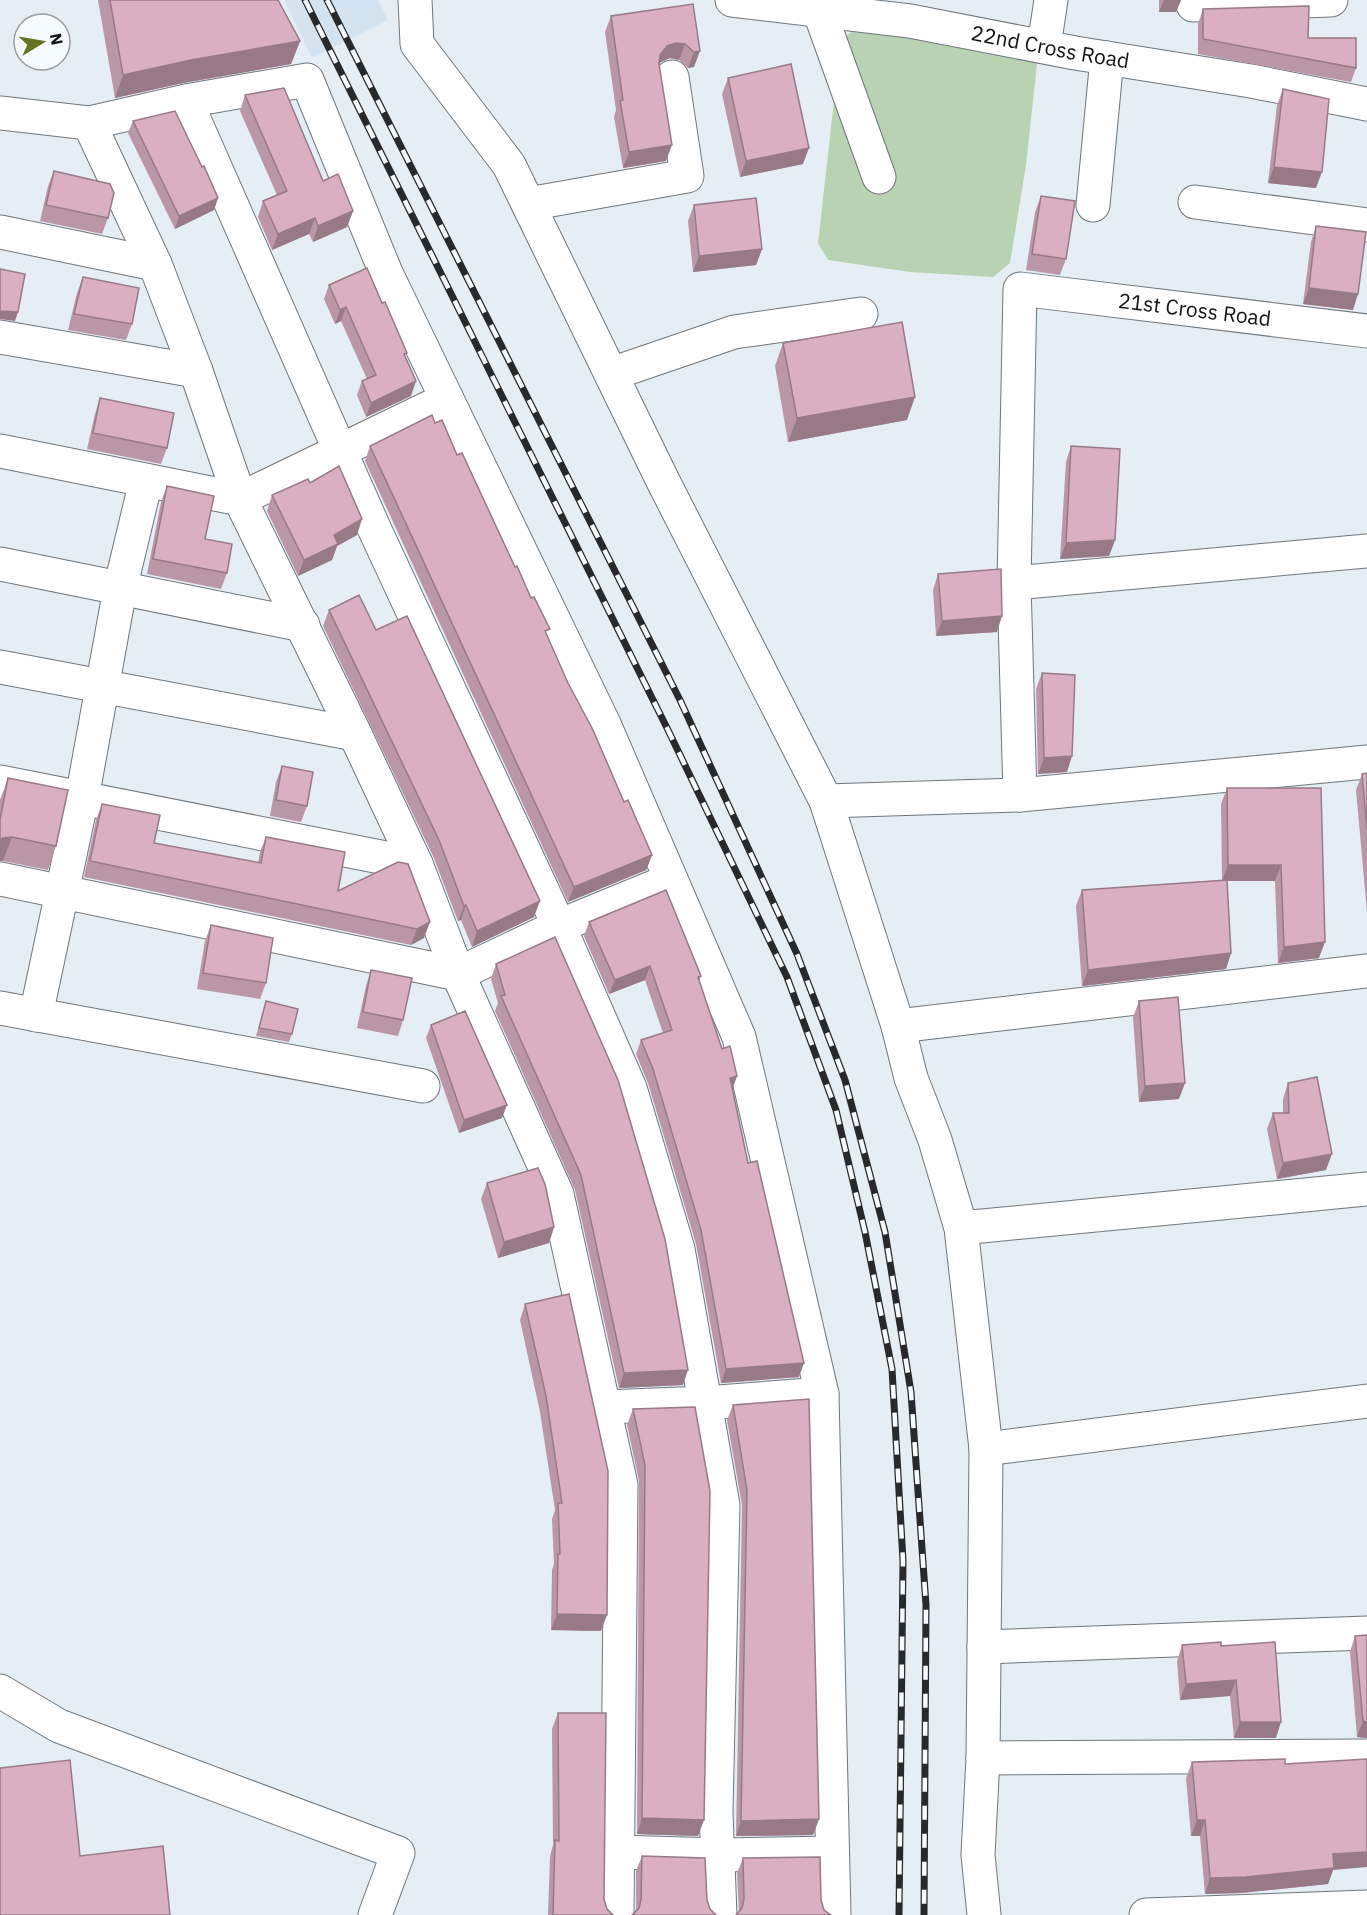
<svg xmlns="http://www.w3.org/2000/svg" width="1367" height="1915" viewBox="0 0 1367 1915" font-family="'IBM Plex Sans',sans-serif">
	<style>
		.built { fill: #d4e3f0 }
		.green { fill: #b7d3b2 }
		.lines { fill: none; stroke-linecap: round; stroke-linejoin: round }
		.minor-casing { stroke: #6f767c; stroke-width: 35 }
		.minor { stroke: #fff; stroke-width: 33 }
		.rail-casing { stroke: #272a2d; stroke-width: 7 }
		.rail { stroke: #f5faff; stroke-width: 4.5; stroke-dasharray: 14; stroke-linecap: butt }
		.wall { fill: #bb96a6 }
		.shaded-wall { fill: #987a87 }
		.building { fill: #d9afc1; stroke: #987a87; stroke-width: 1.5 }
		.labels { text-anchor: middle; stroke-width: 5; stroke-linejoin: round; paint-order: stroke }
		.street-label { font-size: 21px; fill: #111416; stroke: #f5faff }
	</style>
	<rect width="100%" height="100%" fill="#e5eef5"/>
	<path class="built" d="M284,0H378L388,20L312,58Z"/>
	<path class="green" d="M858,28L1025,49L1037,64L1026,165L1010,263L993,277L910,272L828,260L818,243L841,39Z"/>
	<g class="lines">
		<g class="minor-casing">
			<g id="minor">
				<path d="M415,0L417,44L509,165L663,481L826,801L898,1026L911,1078L935,1140L961,1228L986,1449L983,1758L978,1855L984,1915"/>
				<path id="s1" d="M732,0L910,21L1075,53L1251,81L1367,104"/>
				<path d="M1193,5L1331,0"/>
				<path d="M819,10L879,177"/>
				<path d="M1044,46L1051,0"/>
				<path d="M186,101L374,528L559,926L630,1088L678,1249L723,1505L716,1812L720,1915"/>
				<path d="M0,113L89,123L186,101L307,80L386,273L604,724L739,1037L822,1394L834,1915"/>
				<path d="M89,123L155,264L196,371L240,499L355,734L416,864L458,974L557,1194L621,1485L617,1915"/>
				<path d="M1195,202L1367,225"/>
				<path d="M528,204L687,176L672,77"/>
				<path d="M1093,205L1107,58"/>
				<path d="M0,232L155,264"/>
				<path d="M0,337L196,371"/>
				<path d="M611,374L734,332L861,314"/>
				<path d="M0,451L240,499L447,399"/>
				<path d="M0,564L303,625"/>
				<path id="s2" d="M1014,583L1020,289L1367,331"/>
				<path d="M0,667L355,734"/>
				<path d="M0,782L416,864"/>
				<path d="M1020,795L1014,583L1367,551"/>
				<path d="M826,801L1020,795L1367,762"/>
				<path d="M0,879L458,974L559,926L671,880"/>
				<path d="M0,1008L423,1086"/>
				<path d="M36,1015L82,798L120,589L146,481"/>
				<path d="M898,1026L1367,971"/>
				<path d="M961,1228L1367,1189"/>
				<path d="M604,1407L705,1403L822,1394"/>
				<path d="M986,1449L1367,1401"/>
				<path d="M984,1647L1367,1633"/>
				<path d="M0,1691L59,1726L398,1853L375,1915"/>
				<path d="M983,1758L1367,1756"/>
				<path d="M617,1852L718,1855L832,1853"/>
				<path d="M1146,1915L1367,1907"/>
			</g>
		</g>
		<use href="#minor" class="minor"/>
		<g class="rail-casing">
			<g id="rail">
				<path d="M305,0L668,730L787,977L836,1110L865,1232L892,1369L903,1561L899,1915"/>
				<path d="M327,0L680,700L797,954L845,1080L885,1232L911,1392L926,1605L924,1915"/>
			</g>
		</g>
		<use href="#rail" class="rail"/>
	</g>
	<g class="wall">
		<path d="M98,0H278L300,41L291,64L183,83L115,98Z"/>
		<path d="M1159,0H1181L1176,12H1159Z"/>
		<path d="M693,4L694,67L688,68L679,60L670,58L661,62L659,64L666,161L623,168L614,117L616,110L605,32L611,16Z"/>
		<path d="M1203,9L1308,38L1356,68L1351,82L1198,54V24Z"/>
		<path d="M728,78L803,164L740,177L722,94Z"/>
		<path d="M1283,89L1316,188L1268,183L1277,105Z"/>
		<path d="M245,95L323,181L353,211L347,227L313,242L309,234L272,250L258,217L263,201L277,195L240,111Z"/>
		<path d="M133,121L218,198L214,210L175,229L128,133Z"/>
		<path d="M54,171L108,218L102,234L40,221L48,186Z"/>
		<path d="M1041,196L1066,259L1060,275L1026,270L1035,212Z"/>
		<path d="M694,205L762,249L756,265L693,272L688,221Z"/>
		<path d="M1316,226L1353,310L1303,304L1311,242Z"/>
		<path d="M83,277L132,324L126,340L68,330L77,293Z"/>
		<path d="M329,285L405,357L411,396L366,417L357,395L362,381L367,379L341,321L335,324L324,299Z"/>
		<path d="M783,343L907,420L788,442L775,366Z"/>
		<path d="M100,398L167,448L161,464L87,449L95,414Z"/>
		<path d="M435,423L547,636L568,683L624,802L652,855L646,870L568,902L365,461L370,446Z"/>
		<path d="M1071,446L1115,540L1109,556L1060,559L1066,462Z"/>
		<path d="M310,483L357,535L337,546L332,560L298,576L267,511L272,495Z"/>
		<path d="M167,486L205,539L227,573L221,589L147,574L161,502Z"/>
		<path d="M938,574L997,632L936,636L933,590Z"/>
		<path d="M329,610L376,630L534,917L472,947L461,920L458,921L433,856L323,626Z"/>
		<path d="M1042,673L1067,772L1038,774L1036,689Z"/>
		<path d="M282,766L307,806L301,822L270,816L276,782Z"/>
		<path d="M1367,773V912L1356,790L1362,774Z"/>
		<path d="M8,778L56,846L48,870L3,861H0V800Z"/>
		<path d="M1227,788H1321L1319,958L1278,963L1275,881H1227L1231,953L1226,969L1082,986L1076,906L1082,890L1222,880L1221,804Z"/>
		<path d="M102,804L154,843L258,863L260,852L266,837L338,891L398,862L424,938L411,945L84,877L96,820Z"/>
		<path d="M589,922L701,976L699,982L722,1049L737,1076L732,1089L748,1163L799,1377L721,1383L696,1244L648,1083L636,1054L641,1040L663,1033L645,980L609,994L584,936Z"/>
		<path d="M211,925L266,983L260,999L197,989L205,941Z"/>
		<path d="M496,964L683,1385L619,1388L575,1190L495,1011L498,1003L491,979Z"/>
		<path d="M371,970L403,1020L398,1036L357,1028L366,986Z"/>
		<path d="M266,1001L292,1034L289,1042L256,1036Z"/>
		<path d="M1139,1001L1179,1099L1139,1102L1133,1017Z"/>
		<path d="M431,1025L502,1118L459,1133L426,1038Z"/>
		<path d="M1288,1083L1326,1170L1277,1179L1267,1129L1273,1113H1283V1099Z"/>
		<path d="M487,1183L554,1227L549,1243L498,1258L481,1199Z"/>
		<path d="M525,1304L601,1631L551,1630L552,1570L554,1564L552,1519L555,1510L540,1412L520,1320Z"/>
		<path d="M733,1405L819,1819L813,1835L736,1836L742,1505L727,1420Z"/>
		<path d="M695,1407L698,1836L637,1834L639,1481L627,1425L633,1409Z"/>
		<path d="M1367,1635V1738L1357,1737L1350,1652L1355,1636Z"/>
		<path d="M1182,1645L1221,1646L1276,1738H1234L1230,1696L1180,1700L1177,1661Z"/>
		<path d="M558,1713L604,1899L607,1909L613,1915H548L550,1856L553,1845L552,1729Z"/>
		<path d="M1192,1762L1285,1764L1333,1870L1328,1884L1241,1893L1205,1894L1200,1836H1191L1186,1778Z"/>
		<path d="M642,1856L707,1900L710,1909L636,1912V1871Z"/>
		<path d="M743,1858L821,1900L824,1910L739,1912L737,1873Z"/>
	</g>
	<g class="shaded-wall">
		<path d="M1164,0H1181L1176,12H1159Z"/>
		<path d="M300,41L291,64L183,83L115,98L123,75L191,60Z"/>
		<path d="M676,43L685,44L679,60L670,58L661,62L654,71L660,55L667,46Z"/>
		<path d="M700,51L694,67L688,68L694,52Z"/>
		<path d="M672,145L666,161L623,168L629,152Z"/>
		<path d="M809,148L803,164L740,177L746,161Z"/>
		<path d="M1274,167L1322,172L1316,188L1268,183Z"/>
		<path d="M218,198L214,210L175,229L179,216Z"/>
		<path d="M353,211L347,227L313,242L318,226Z"/>
		<path d="M315,218L309,234L272,250L278,234Z"/>
		<path d="M762,249L756,265L693,272L699,256Z"/>
		<path d="M1309,288L1358,294L1353,310L1303,304Z"/>
		<path d="M346,307L341,321L335,324L340,310Z"/>
		<path d="M0,311L18,312L15,321L0,319Z"/>
		<path d="M416,381L411,396L366,417L371,403Z"/>
		<path d="M915,397L907,420L788,442L797,418Z"/>
		<path d="M362,519L357,535L337,546L332,560L298,576L304,560L334,535Z"/>
		<path d="M1115,540L1109,556L1060,559L1066,543Z"/>
		<path d="M1002,616L997,632L936,636L942,621Z"/>
		<path d="M1072,756L1067,772L1038,774L1044,758Z"/>
		<path d="M12,837L3,861H0V840L3,838Z"/>
		<path d="M652,855L646,870L568,902L574,887Z"/>
		<path d="M1228,865H1281L1275,881H1222Z"/>
		<path d="M540,901L534,917L472,947L477,931Z"/>
		<path d="M466,905L461,920L458,921L464,906Z"/>
		<path d="M430,922L424,938L411,945L417,929Z"/>
		<path d="M1325,942L1319,958L1278,963L1284,947Z"/>
		<path d="M1231,953L1226,969L1082,986L1088,970Z"/>
		<path d="M650,966L645,980L609,994L615,980Z"/>
		<path d="M737,1076L732,1090L730,1078Z"/>
		<path d="M1185,1083L1179,1099L1139,1102L1145,1086Z"/>
		<path d="M507,1105L502,1118L459,1133L464,1120Z"/>
		<path d="M1332,1154L1326,1170L1277,1179L1283,1163Z"/>
		<path d="M554,1227L549,1243L498,1258L504,1242Z"/>
		<path d="M804,1363L799,1377L721,1383L726,1369Z"/>
		<path d="M688,1370L683,1385L619,1388L624,1373Z"/>
		<path d="M557,1614L607,1615L601,1631L551,1630Z"/>
		<path d="M1236,1680L1230,1696L1180,1700L1186,1684Z"/>
		<path d="M1363,1721L1367,1722V1738L1357,1737Z"/>
		<path d="M1240,1722H1281L1276,1738H1234Z"/>
		<path d="M642,1818L704,1820L698,1836L637,1834Z"/>
		<path d="M819,1819L813,1835L736,1836L741,1821Z"/>
		<path d="M1197,1820H1205L1200,1836H1191Z"/>
		<path d="M1367,1852V1867L1333,1870L1328,1884L1241,1893L1205,1894L1210,1878L1333,1854Z"/>
	</g>
	<g class="building">
		<path d="M110,0H278L300,41L191,60L123,75Z"/>
		<path d="M693,4L700,51L694,52L685,44L676,43L667,46L660,55L659,64L672,145L629,152L620,101L623,100L611,16Z"/>
		<path d="M1309,6L1308,38H1356V68L1203,39V9Z"/>
		<path d="M791,64L809,148L746,161L728,78Z"/>
		<path d="M284,88L323,181L338,174L353,211L318,226L315,218L278,234L263,201L287,191L245,95Z"/>
		<path d="M1283,89L1329,99L1322,172L1274,167Z"/>
		<path d="M175,111L202,167L204,166L218,198L179,216L133,121Z"/>
		<path d="M54,171L110,184L114,193L108,218L46,205Z"/>
		<path d="M1041,196L1075,201L1066,259L1032,254Z"/>
		<path d="M756,198L762,249L699,256L694,205Z"/>
		<path d="M1316,226L1366,232L1358,294L1309,288Z"/>
		<path d="M367,268L382,303L385,302L407,353L404,354L416,381L371,403L362,381L376,375L346,307L340,310L329,285Z"/>
		<path d="M0,269L25,274L18,312L0,311Z"/>
		<path d="M83,277L139,288L132,324L74,314Z"/>
		<path d="M902,322L915,397L797,418L783,343Z"/>
		<path d="M100,398L174,413L167,448L93,433Z"/>
		<path d="M432,415L435,423L442,420L457,455L462,453L515,567L517,566L531,598L534,597L550,629L545,631L568,683L593,730L624,802L628,800L652,855L574,887L370,446Z"/>
		<path d="M1071,446L1120,449L1115,540L1066,543Z"/>
		<path d="M339,466L362,519L334,535L338,544L304,560L272,495L308,479L310,483Z"/>
		<path d="M167,486L214,496L205,539L232,544L227,573L153,559Z"/>
		<path d="M1001,569L1002,616L942,621L938,574Z"/>
		<path d="M359,595L376,630L407,616L540,901L477,931L466,905L464,906L439,840L329,610Z"/>
		<path d="M1042,673L1075,675L1072,756L1044,758Z"/>
		<path d="M282,766L313,772L307,806L276,800Z"/>
		<path d="M1367,773V829L1362,774Z"/>
		<path d="M8,778L68,790L56,846L12,837L3,838L0,840V820Z"/>
		<path d="M1227,788H1321L1325,942L1284,947L1281,865H1228Z"/>
		<path d="M102,804L160,815L154,843L261,863L266,837L345,852L338,891L398,862L408,864L430,922L417,929L90,861Z"/>
		<path d="M1227,880L1231,953L1088,970L1082,890Z"/>
		<path d="M666,890L701,976L698,977L722,1049L730,1046L737,1076L730,1078L748,1163L757,1161L804,1363L726,1369L701,1230L653,1069L641,1040L672,1030L650,966L615,980L589,922Z"/>
		<path d="M211,925L273,938L266,983L203,973Z"/>
		<path d="M555,937L618,1080L665,1239L688,1370L624,1373L581,1175L501,996L505,995L496,964Z"/>
		<path d="M371,970L412,978L403,1020L363,1012Z"/>
		<path d="M1178,997L1185,1083L1145,1086L1139,1001Z"/>
		<path d="M266,1001L298,1009L292,1034L259,1028Z"/>
		<path d="M465,1011L507,1105L464,1120L431,1025Z"/>
		<path d="M1317,1077L1332,1154L1283,1163L1273,1113H1289L1288,1083Z"/>
		<path d="M538,1168L545,1184L554,1227L504,1242L487,1183Z"/>
		<path d="M569,1294L608,1471L607,1615L557,1614L558,1554H560L558,1503H562L546,1396L525,1304Z"/>
		<path d="M809,1399L819,1819L741,1821L747,1490L733,1405Z"/>
		<path d="M695,1407L710,1491L704,1820L642,1818L645,1465L633,1409Z"/>
		<path d="M1367,1635V1722L1363,1721L1355,1636Z"/>
		<path d="M1221,1642V1646L1275,1642L1281,1722H1240L1236,1680L1186,1684L1182,1645Z"/>
		<path d="M558,1713H606L604,1899L607,1909L613,1915H553L555,1840L559,1841Z"/>
		<path d="M1285,1759V1764L1367,1759V1852L1333,1854L1334,1868L1246,1877L1210,1878L1205,1820H1197L1192,1762Z"/>
		<path d="M70,1760L80,1856L163,1846L170,1915H0V1768Z"/>
		<path d="M642,1856L705,1858L707,1900L710,1909L716,1915H632L639,1908L641,1900Z"/>
		<path d="M820,1857L821,1900L824,1910L831,1915H736L742,1908L744,1899L743,1858Z"/>
	</g>
	<g class="labels">
		<g class="street-label">
			<text dy="7" stroke="none"><textPath href="#s1" startOffset="322">22nd Cross Road</textPath></text>
			<text dy="7" stroke="none"><textPath href="#s2" startOffset="470">21st Cross Road</textPath></text>
		</g>
	</g>
	<g transform="translate(42 42) rotate(79)"><circle r="28" fill="#f5faff" stroke="#9a9ea2" stroke-width="1.5"/>
	<path d="M0-4.5L10 22L0 15L-10 22Z" fill="#637320"/>
	<text y="-9" font-size="16" font-weight="bold" text-anchor="middle" fill="#111416">N</text>
	</g>
</svg>
